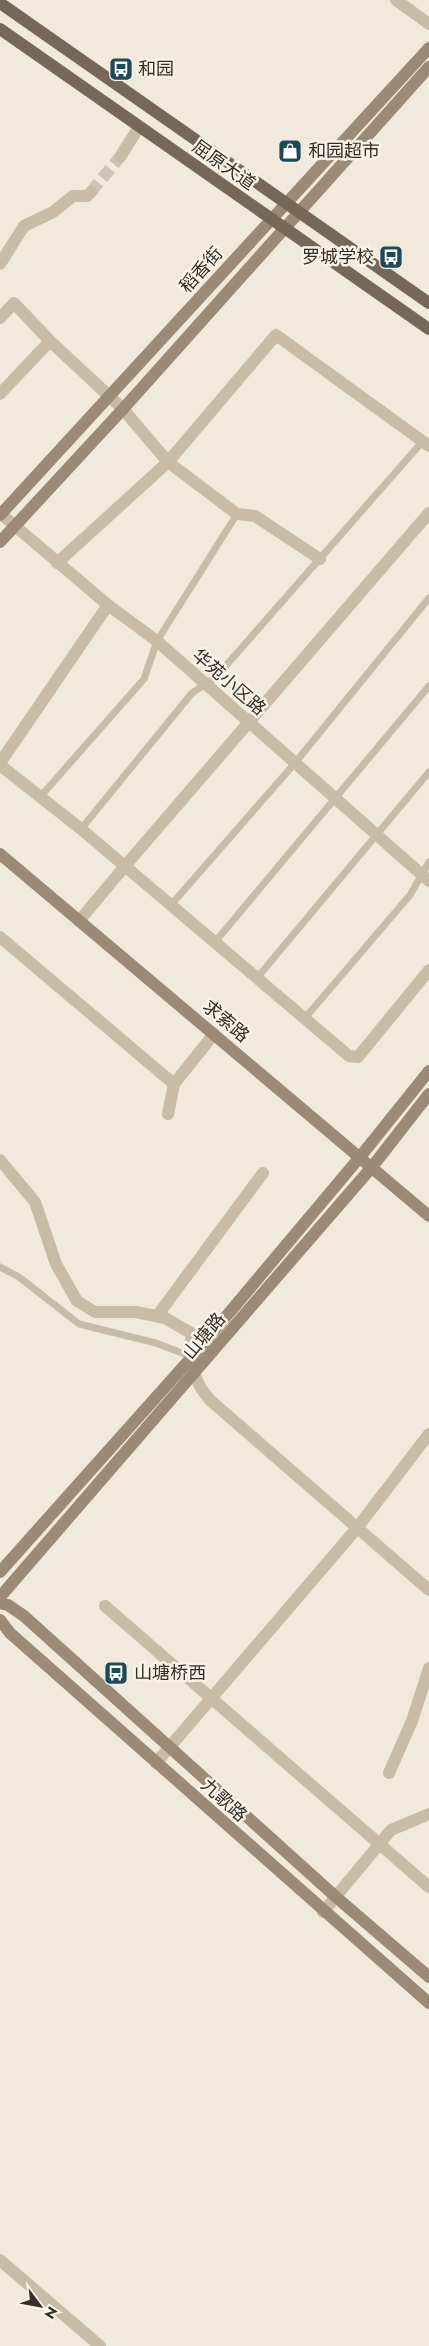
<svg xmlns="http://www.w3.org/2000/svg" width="429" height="2346" viewBox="0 0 429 2346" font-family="Jost,'Noto Sans SC',sans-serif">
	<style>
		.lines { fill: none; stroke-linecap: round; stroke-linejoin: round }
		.street-tunnel { stroke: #cbc4b7; stroke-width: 12; stroke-dasharray: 12 6; stroke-linecap: butt }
		.lane { stroke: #c8bba7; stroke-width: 7 }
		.street { stroke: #c8bba7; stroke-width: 12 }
		.secondary { stroke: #9c8a79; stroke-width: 12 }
		.primary { stroke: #766759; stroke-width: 12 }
		.labels { text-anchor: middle; stroke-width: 5; stroke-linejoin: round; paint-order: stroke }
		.poi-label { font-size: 18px; fill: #352e27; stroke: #f9f3e7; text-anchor: start }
		.street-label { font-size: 18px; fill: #352e27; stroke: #f9f3e7 }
	</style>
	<rect width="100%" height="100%" fill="#f1e9db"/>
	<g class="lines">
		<path class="street-tunnel" d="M91,192L120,157"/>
		<g class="lane">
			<path d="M40,797L144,679L157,641L237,514"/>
			<path d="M81,829L192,693L216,677L423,441"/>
			<path d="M171,905L295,763L429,598"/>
			<path d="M215,942L429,686"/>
			<path d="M257,978L429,772"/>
			<path d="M305,1018L410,895L429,862"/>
			<path d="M0,1267L19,1277L79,1324L156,1343L192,1357"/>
		</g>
		<g class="street">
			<path d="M396,0L429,24"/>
			<path d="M120,157L139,127"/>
			<path d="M0,264L24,226L53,212L73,196H87L91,192"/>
			<path d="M0,318L14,303L50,341L123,409L168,462L237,514L255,516L320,559"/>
			<path d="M0,394L50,341"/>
			<path d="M1,514L108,605L157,641L429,881"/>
			<path d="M57,563L168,462L276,335L429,446"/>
			<path d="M0,763L108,605"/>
			<path d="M0,765L81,829L349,1056L358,1057L429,970"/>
			<path d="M79,921L125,866L429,513"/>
			<path d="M0,937L174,1084"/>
			<path d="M168,1114L174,1084L214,1034"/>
			<path d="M0,1160L35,1202L56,1264L77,1301L95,1312H136L165,1318L191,1333C193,1363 189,1377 211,1401L429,1590"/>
			<path d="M157,1316L263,1173"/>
			<path d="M105,1606L429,1887"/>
			<path d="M156,1763L357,1528L429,1434"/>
			<path d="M389,1773L412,1721L429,1668"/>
			<path d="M323,1912L391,1830L429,1814"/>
			<path d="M0,2260L100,2346"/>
		</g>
		<g class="secondary">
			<path d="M0,515L429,48"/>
			<path d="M0,542L123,409L429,67"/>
			<path d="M0,854L429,1216"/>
			<path d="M0,1572L192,1357L360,1157L429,1071"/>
			<path d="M0,1597L372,1167L429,1094"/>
			<path d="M0,1603L8,1605L24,1616L336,1897L429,1977"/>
			<path d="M0,1620L10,1633L429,2003"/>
		</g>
		<g class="primary">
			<path d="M0,3L429,303"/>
			<path d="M0,29L429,329"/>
		</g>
	</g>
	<defs>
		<g id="bus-square" transform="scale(1.25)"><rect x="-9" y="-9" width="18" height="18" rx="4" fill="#1e4a55" stroke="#f9f3e7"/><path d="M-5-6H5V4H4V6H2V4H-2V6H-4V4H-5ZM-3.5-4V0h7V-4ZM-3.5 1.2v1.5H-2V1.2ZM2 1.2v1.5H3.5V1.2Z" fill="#fff"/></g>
		<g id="shop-square" transform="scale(1.25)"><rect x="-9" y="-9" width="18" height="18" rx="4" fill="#1e4a55" stroke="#f9f3e7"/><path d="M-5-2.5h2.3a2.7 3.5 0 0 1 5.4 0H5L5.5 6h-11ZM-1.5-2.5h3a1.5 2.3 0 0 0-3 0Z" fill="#fff"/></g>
	</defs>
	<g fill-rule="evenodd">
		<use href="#bus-square" x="121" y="69"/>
		<use href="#shop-square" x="290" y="151"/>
		<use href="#bus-square" x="391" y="257"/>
		<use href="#bus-square" x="116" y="1673"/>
	</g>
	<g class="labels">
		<g class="poi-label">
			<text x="138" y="75">和园</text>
			<text x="308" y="157">和园超市</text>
			<text x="374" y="263" text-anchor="end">罗城学校</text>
			<text x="134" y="1679">山塘桥西</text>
		</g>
		<g class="street-label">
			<text transform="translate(224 165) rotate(35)" y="6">屈原大道</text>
			<text transform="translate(201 270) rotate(-48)" y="6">稻香街</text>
			<text transform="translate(229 682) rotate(41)" y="6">华苑小区路</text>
			<text transform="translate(226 1021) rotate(40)" y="6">求索路</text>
			<text transform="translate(204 1336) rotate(-50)" y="6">山塘路</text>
			<text transform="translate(224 1800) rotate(42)" y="6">九歌路</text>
		</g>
	</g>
	<g transform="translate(40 2306) rotate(122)" stroke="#f9f3e7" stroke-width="4" paint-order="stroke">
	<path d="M0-4L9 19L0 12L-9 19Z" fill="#352e27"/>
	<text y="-8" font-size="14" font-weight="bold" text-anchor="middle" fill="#352e27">N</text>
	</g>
</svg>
